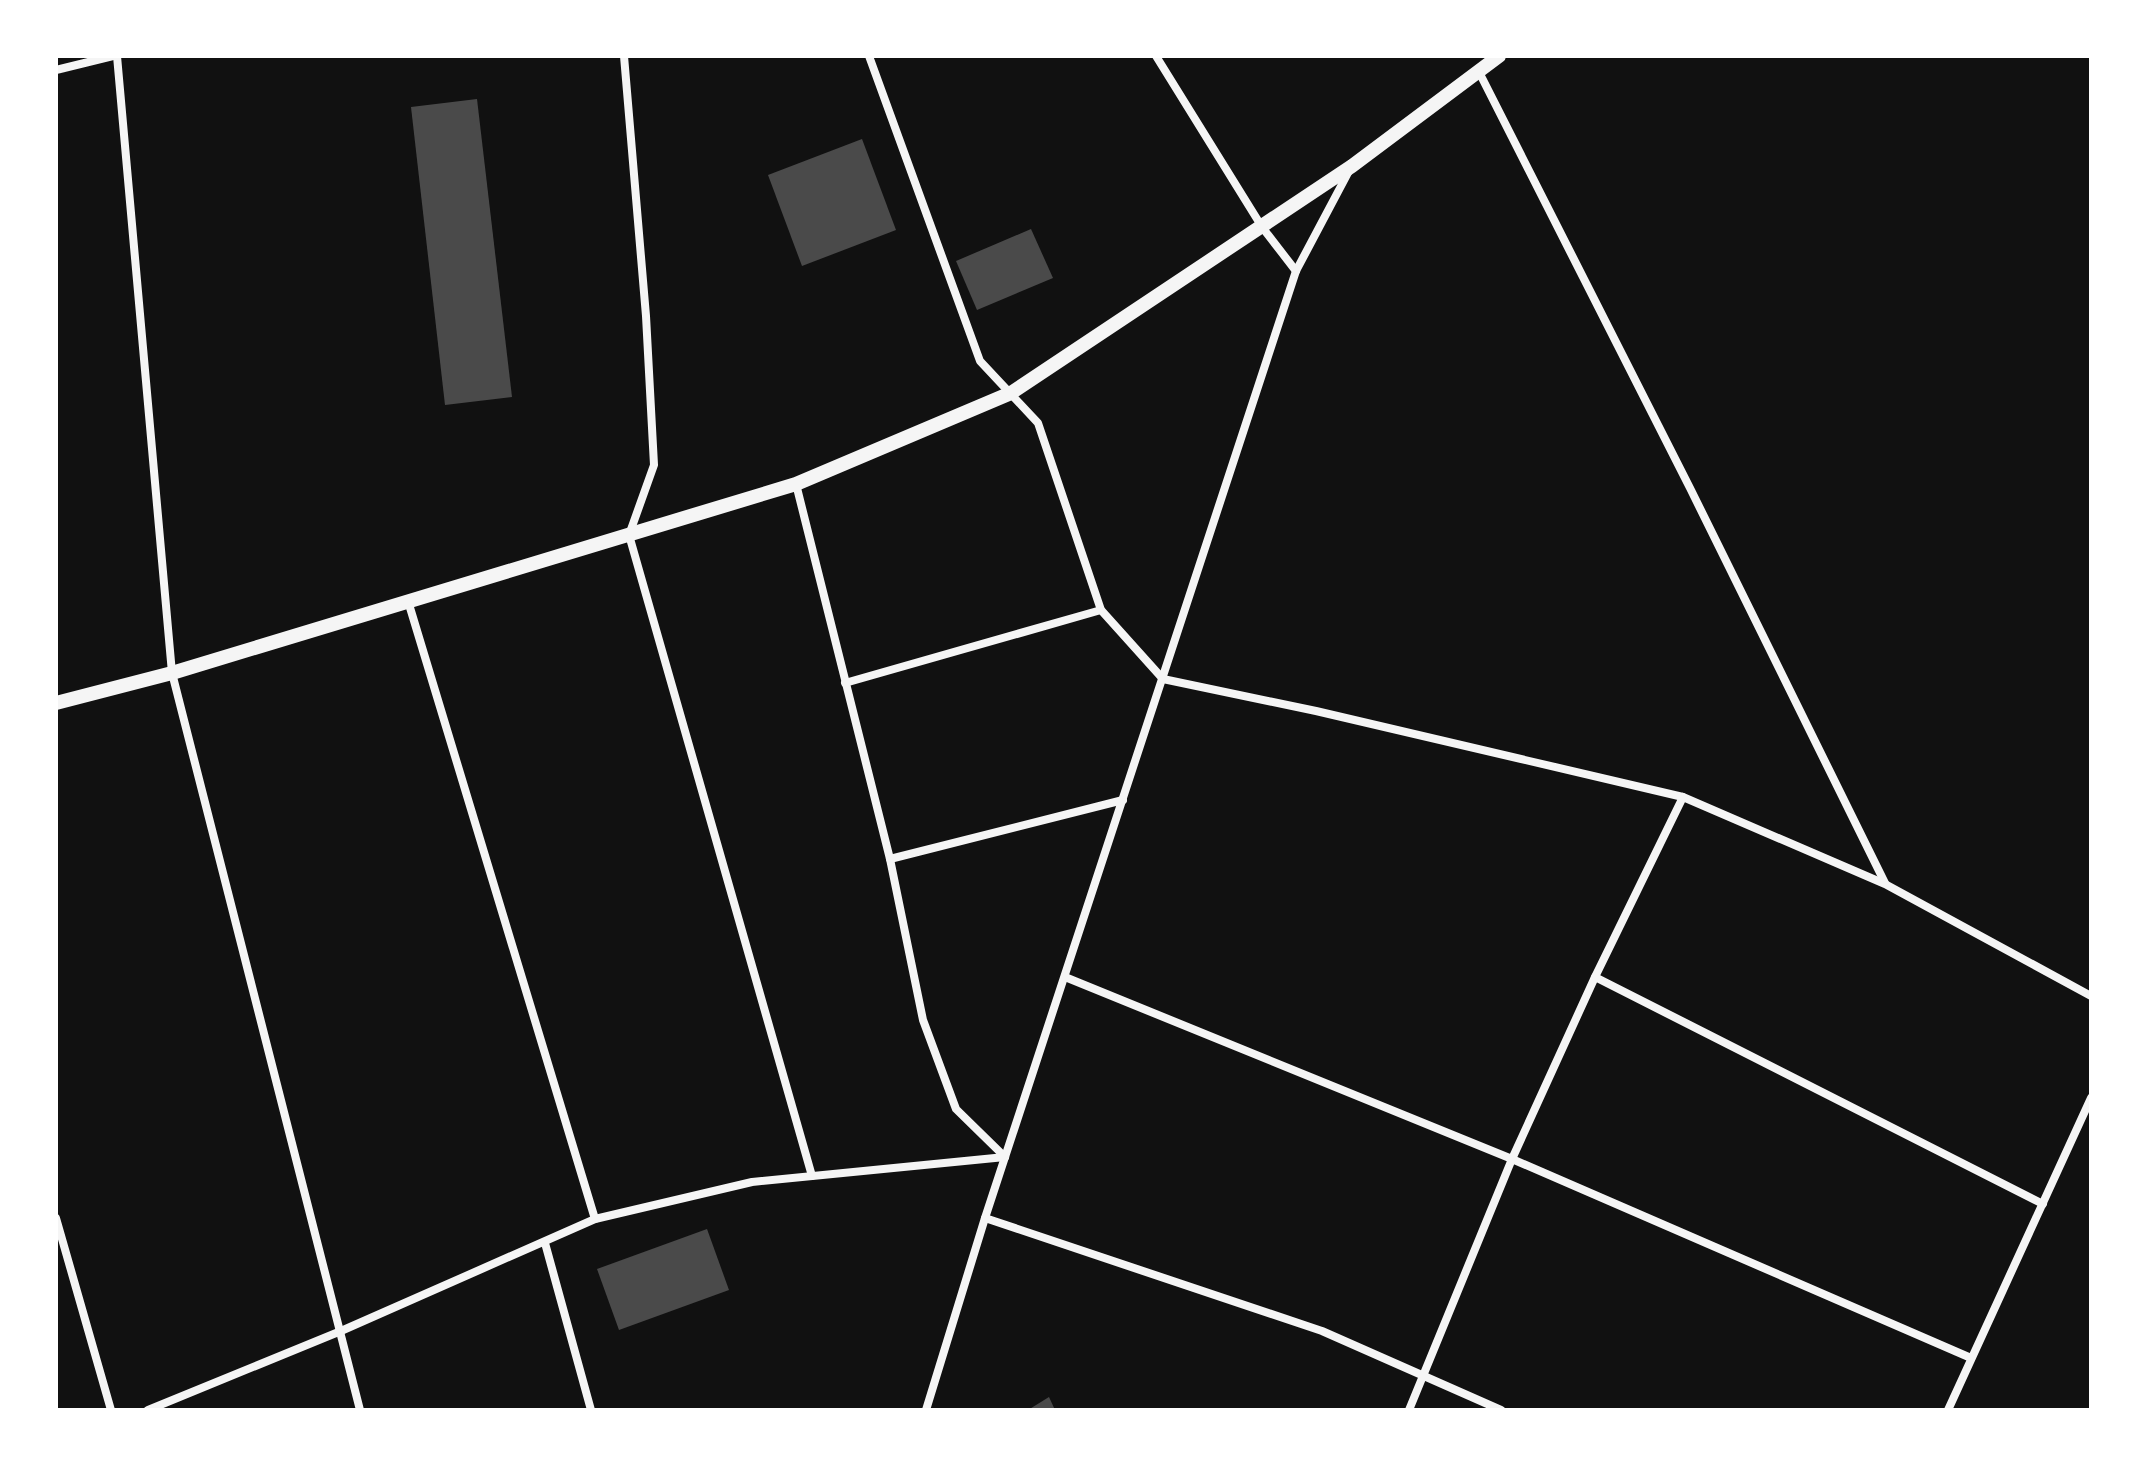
<svg xmlns="http://www.w3.org/2000/svg" width="2147" height="1466" viewBox="0 0 2147 1466" font-family="'PT Serif',serif">
	<style>
		.building { fill: #4a4a4a }
		.lines { fill: none; stroke-linecap: round; stroke-linejoin: round }
		.minor { stroke: #f5f5f5; stroke-width: 8 }
		.tertiary { stroke: #f5f5f5; stroke-width: 14 }
	</style>
	<rect width="100%" height="100%" fill="#111"/>
	<g class="building">
		<path d="M477,99L512,397L445,405L411,107Z"/>
		<path d="M862,139L896,230L802,266L768,175Z"/>
		<path d="M1031,229L1053,278L977,310L956,261Z"/>
		<path d="M707,1229L729,1290L619,1330L597,1269Z"/>
		<path d="M1049,1397L1055,1410H1028Z"/>
	</g>
	<g class="lines">
		<g class="minor">
			<path d="M117,56L172,673L360,1410"/>
			<path d="M624,56L646,316L654,465L629,535L812,1176"/>
			<path d="M869,56L980,361L1038,423L1101,610L1163,679L1316,711L1683,797L1885,884L2091,996"/>
			<path d="M1156,56L1262,227L1296,271"/>
			<path d="M56,70L113,56"/>
			<path d="M1479,72L1690,488L1885,883"/>
			<path d="M796,484L890,859L923,1020L956,1109L1005,1157"/>
			<path d="M408,601L595,1219"/>
			<path d="M845,683L1101,610"/>
			<path d="M890,859L1123,800"/>
			<path d="M1065,977L1512,1159L1971,1358"/>
			<path d="M1595,977L2043,1204"/>
			<path d="M56,1218L111,1410"/>
			<path d="M985,1218L1322,1331L1501,1410"/>
			<path d="M545,1243L591,1410"/>
			<path d="M148,1410L341,1331L595,1219L752,1182L1005,1157"/>
			<path d="M926,1410L985,1218L1296,271L1349,171"/>
			<path d="M1409,1410L1512,1159L1595,977L1683,797"/>
			<path d="M1948,1410L2091,1098"/>
		</g>
		<path class="tertiary" d="M56,703L172,673L796,484L1011,393L1352,166L1499,56"/>
	</g>
	<rect width="2147" height="1466" fill="none" stroke="#ffffff" stroke-width="116"/>
</svg>
